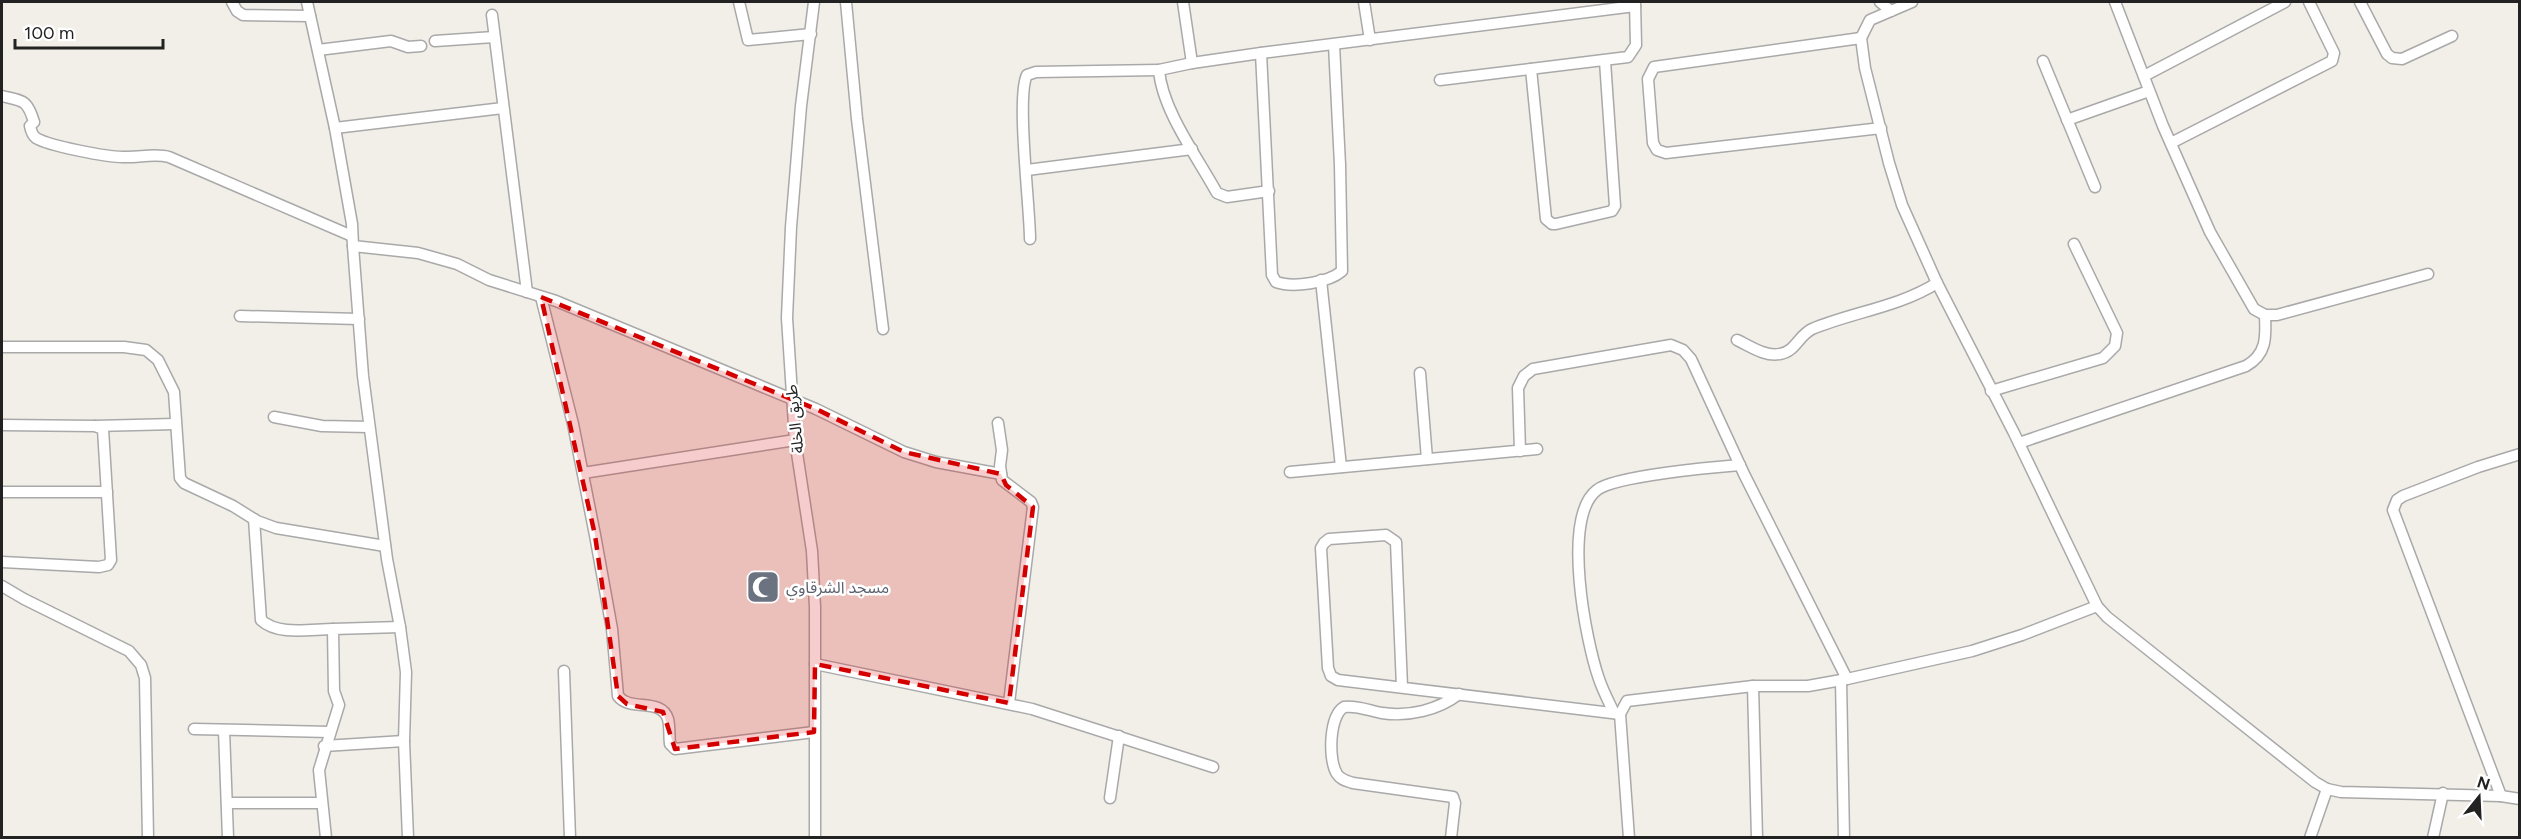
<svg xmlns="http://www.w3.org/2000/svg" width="2521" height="839" viewBox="0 0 2521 839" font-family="Figtree,'Noto Sans Arabic',sans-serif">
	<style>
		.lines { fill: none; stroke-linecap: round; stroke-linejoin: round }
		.minor-casing { stroke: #a9a9a9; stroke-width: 13 }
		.minor { stroke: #fff; stroke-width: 10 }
		.marked { fill: #d40000; fill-opacity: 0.2; stroke: #d40000; stroke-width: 4.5; stroke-dasharray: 12 8; stroke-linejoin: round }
		.labels { text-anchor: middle; stroke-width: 5; stroke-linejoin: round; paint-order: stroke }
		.street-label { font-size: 16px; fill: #222; stroke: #fff }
		.worship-label { font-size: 16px; fill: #5b616d; stroke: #fff; text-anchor: start }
	</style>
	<rect width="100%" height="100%" fill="#f2efe9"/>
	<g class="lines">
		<g class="minor-casing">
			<g id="minor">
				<path d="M232,2L237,11L243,15L310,16"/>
				<path d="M307,2L335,128L352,224L353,246L418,253L457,264L489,280L556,301L816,409L904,452L936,462L1001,474"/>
				<path d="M739,2L748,40L811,34"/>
				<path d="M814,2L801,106L791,227L787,318L795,440L812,551L815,607V838"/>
				<path d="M846,2L857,119L883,329"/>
				<path d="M1183,2L1192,63"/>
				<path d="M1364,2L1370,40"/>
				<path d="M1880,2L1891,11"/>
				<path d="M1912,2L1870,20L1861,38L1865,68L1889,163L1902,205L1937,283L2014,433L2097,606L2107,617L2315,782L2327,789L2341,792L2501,796L2520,799"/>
				<path d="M2115,2L2163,126L2210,232L2254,309L2265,315H2277L2428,274"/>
				<path d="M2360,2L2387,54L2392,58L2402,59L2452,36"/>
				<path d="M492,15L527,292"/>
				<path d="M1861,38L1654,67L1648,79L1653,143L1657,150L1666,153L1881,128"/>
				<path d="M435,41L494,37"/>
				<path d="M318,50L391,41L408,47L421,46"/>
				<path d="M1261,53L1272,275L1276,282C1293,288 1328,283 1342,271L1340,165L1334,45"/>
				<path d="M2043,61L2095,187"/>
				<path d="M1531,69L1546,219L1552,224H1556L1612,211L1615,206L1605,61"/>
				<path d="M2144,76L2285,2"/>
				<path d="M1440,80L1628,57L1636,45L1635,2"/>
				<path d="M2,96C23,101 27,99 34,122L30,126C31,131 32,135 36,138C49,146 107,157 123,157C139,158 153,153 169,157L352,236"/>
				<path d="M2067,120L2149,91"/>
				<path d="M335,128L503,108"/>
				<path d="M2171,143L2332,61L2334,53L2309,2"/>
				<path d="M1027,170L1192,149"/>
				<path d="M1269,191L1227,197L1217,193C1198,158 1162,110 1159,70L1192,63L1261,53L1635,6"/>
				<path d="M1030,239C1030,208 1016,96 1027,75L1036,72L1159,70"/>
				<path d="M353,246L363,376L387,559L400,627L406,672L404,741L408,838"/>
				<path d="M1321,280L1341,467"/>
				<path d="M541,297L573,424L595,535L612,629L618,696C630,712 661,697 668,719C670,727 669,736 670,744L675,749L814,732"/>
				<path d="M240,316L359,319"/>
				<path d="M1737,340C1750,346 1765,357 1780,354C1795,352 1799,335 1812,329C1853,312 1899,307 1937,283"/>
				<path d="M2,347H124L146,350L158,360L174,392L180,478L184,483L233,506L257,521L276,528L385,546"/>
				<path d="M1420,373L1427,459"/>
				<path d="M1991,391L2103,358L2115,346L2117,333L2074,244"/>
				<path d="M274,417L322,426L369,427"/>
				<path d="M998,423L1002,450L1000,466L1002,480L1031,502L1033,507L1009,703"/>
				<path d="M2,425L95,426L103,429L111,560L108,565L99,567L2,562"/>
				<path d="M95,426L175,424"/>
				<path d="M2019,443L2246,366C2267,354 2266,337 2265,315"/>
				<path d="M1520,451L1518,388L1524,376L1533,369L1671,345L1683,350L1691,359L1744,474L1847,679"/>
				<path d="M1290,472L1537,449"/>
				<path d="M583,473L795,440"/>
				<path d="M2,492H107"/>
				<path d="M254,519L261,620C278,636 311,629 333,629"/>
				<path d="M2,586L24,599L129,651L141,665L145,678L148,838"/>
				<path d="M815,664L1032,709L1213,767"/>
				<path d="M564,671L570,838"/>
				<path d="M1841,680L1844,838"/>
				<path d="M1753,686L1757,838"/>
				<path d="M1402,687L1396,542L1386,535L1329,539L1324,543L1321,548L1328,668L1331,676L1338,680L1620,714"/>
				<path d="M1614,713C1609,702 1603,691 1599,679C1586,642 1561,517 1597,490C1614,476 1714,467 1740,465"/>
				<path d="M194,729L330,732"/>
				<path d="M224,730L228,838"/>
				<path d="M324,746L404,741"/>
				<path d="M2501,796L2393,510L2397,500L2403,496L2478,467L2520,454"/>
				<path d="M1110,798L1119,736"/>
				<path d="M227,803H321"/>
				<path d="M326,838L319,770L339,705L334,691L333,629L400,627"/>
				<path d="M1451,838L1455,803L1453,797L1353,783C1347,781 1341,780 1337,774C1328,760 1329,716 1344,707C1357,705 1370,711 1382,713C1409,717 1438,710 1459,694"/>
				<path d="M1629,838L1620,714L1627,701L1753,686H1808L1847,679L1972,651L2022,635L2097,606"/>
				<path d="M2310,838L2327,789"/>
				<path d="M2433,838L2443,793"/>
			</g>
		</g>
		<use href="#minor" class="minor"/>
	</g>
	<path class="marked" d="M541,297L816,409L904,452L1001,474L1006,485L1033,507L1009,703L815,664L814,732L675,749L663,712L627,704L618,696L595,535Z"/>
	<defs>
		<g id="mosque-square" transform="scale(1.725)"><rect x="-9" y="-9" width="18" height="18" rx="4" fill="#6b7280" stroke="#fff"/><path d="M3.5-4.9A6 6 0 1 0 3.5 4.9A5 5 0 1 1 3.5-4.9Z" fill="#fff"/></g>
	</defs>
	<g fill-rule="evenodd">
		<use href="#mosque-square" x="763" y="587"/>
	</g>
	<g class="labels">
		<g class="street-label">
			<text transform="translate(794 419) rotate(-96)" y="6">طريق الخلة</text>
		</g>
		<g class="worship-label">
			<text x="786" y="593">مسجد الشرقاوي</text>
		</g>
	</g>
	<rect width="2521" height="839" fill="none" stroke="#222222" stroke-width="6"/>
	<g transform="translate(2479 797) rotate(18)" stroke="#ffffff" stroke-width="4.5" paint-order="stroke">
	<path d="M0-4.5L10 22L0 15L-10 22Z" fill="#222222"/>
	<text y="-9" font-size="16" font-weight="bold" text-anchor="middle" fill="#222222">N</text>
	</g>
	<path d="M15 39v9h148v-9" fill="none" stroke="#222222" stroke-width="3"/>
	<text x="24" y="39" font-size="18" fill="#222222" stroke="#ffffff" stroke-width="4.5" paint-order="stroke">100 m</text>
</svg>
